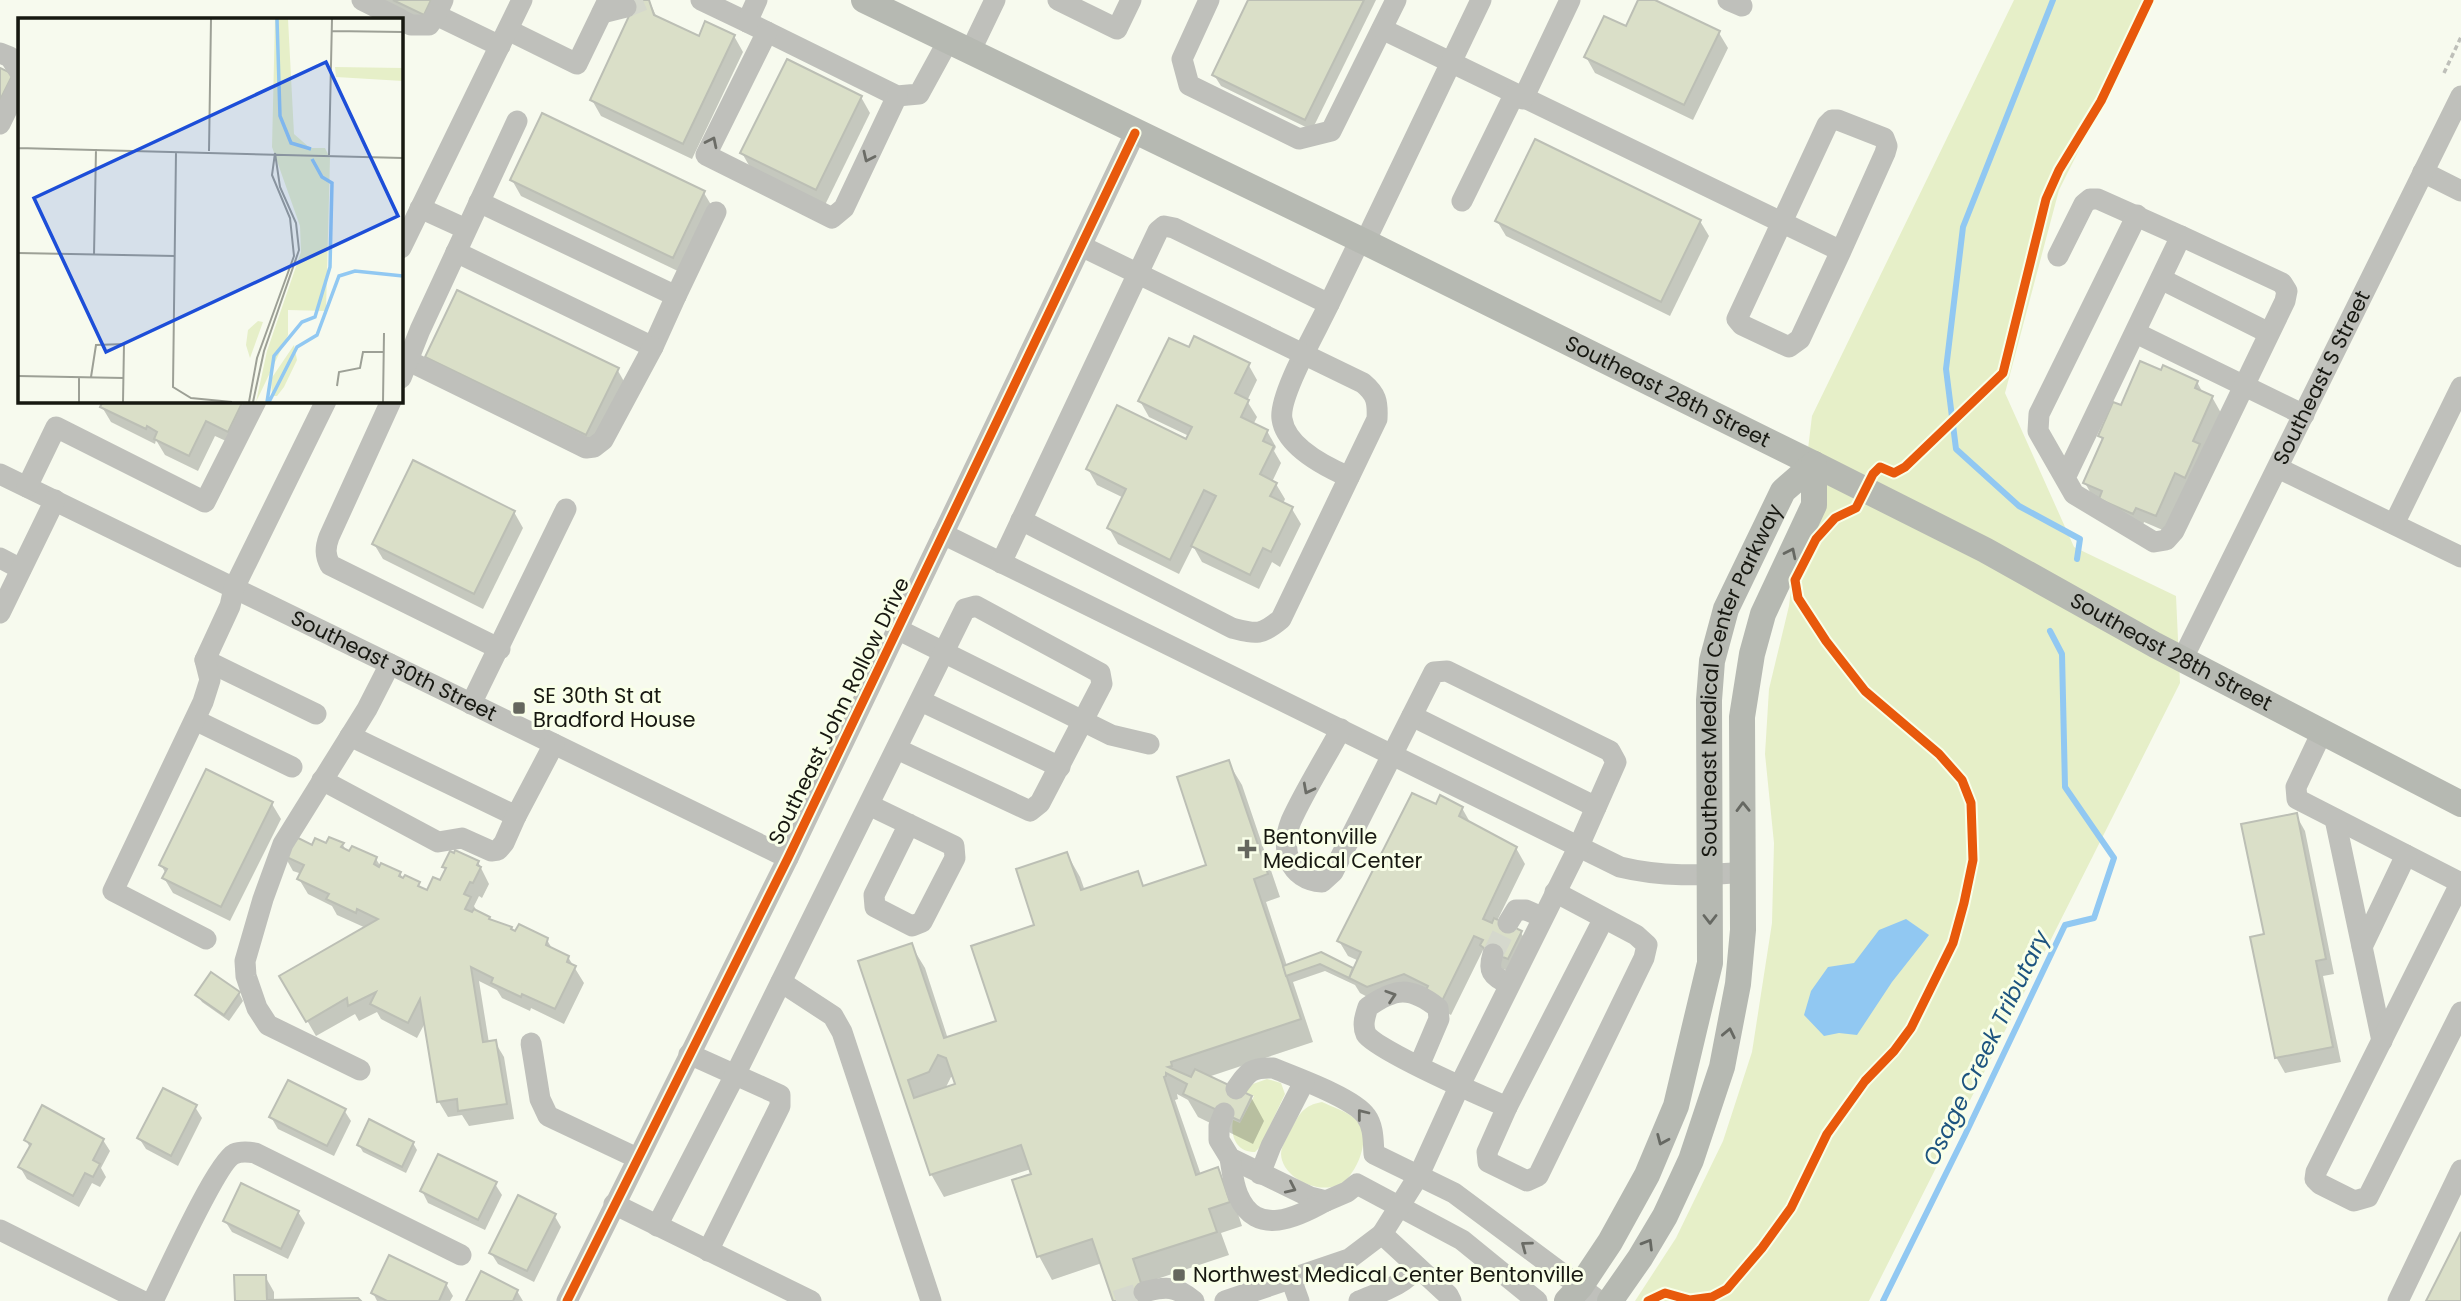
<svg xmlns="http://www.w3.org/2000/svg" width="2461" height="1301" viewBox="0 0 2461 1301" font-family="Poppins,sans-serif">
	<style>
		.green { fill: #e6efc8 }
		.water { fill: #91c8f2 }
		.shadow { fill: #0003; fill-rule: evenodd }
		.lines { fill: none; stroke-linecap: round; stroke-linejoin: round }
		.stream { stroke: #91c8f2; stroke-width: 6 }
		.building { fill: #dadfc8; stroke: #bcbfb5; stroke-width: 2; fill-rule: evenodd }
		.minor-tunnel { stroke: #d5d8cd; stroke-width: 21; stroke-dasharray: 21 10; stroke-linecap: butt }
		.path { stroke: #bebfb9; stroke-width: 3.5; stroke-dasharray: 5 3.5; stroke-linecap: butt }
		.minor { stroke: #bfc0bb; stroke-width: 21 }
		.major { stroke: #b6b9b2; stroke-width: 26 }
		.cycleway-casing { stroke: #f9ffe9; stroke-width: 13 }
		.cycleway { stroke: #e8590c; stroke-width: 9 }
		.oneway { stroke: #6b6c66 }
		.oneway2 { stroke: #666862 }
		.poi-dot { fill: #65675e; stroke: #f9ffe9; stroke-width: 2.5 }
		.labels { text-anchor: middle; stroke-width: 6; stroke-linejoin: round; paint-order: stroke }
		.street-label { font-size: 21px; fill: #171811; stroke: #f9ffe9 }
		.poi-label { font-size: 21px; fill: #171811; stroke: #f9ffe9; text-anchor: start }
		.water-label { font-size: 23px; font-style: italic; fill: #1d547f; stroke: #f9ffe9 }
		.inset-river { fill: none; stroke: #91c8f2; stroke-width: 3.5 }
		.inset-road { fill: none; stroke: #9da096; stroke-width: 2 }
		.view { fill: #1d4ed8; fill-opacity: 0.15; stroke: #1d4ed8; stroke-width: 3.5 }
		.inset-edge { fill: none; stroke: #171811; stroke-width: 3.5 }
	</style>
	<rect width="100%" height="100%" fill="#f7faee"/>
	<g class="green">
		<path d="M2014,0H2154L2059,190L2005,393L2074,547L2176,596L2180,683L1869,1301H1635L1676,1238L1723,1141L1752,1052L1772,923L1774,843L1765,754L1769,689L1789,606L1812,416Z"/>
		<path d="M1267,1079L1281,1083L1285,1094L1260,1147L1255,1152C1237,1152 1230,1137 1233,1120L1240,1123L1254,1096L1245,1092L1253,1084Z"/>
		<path d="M1322,1102C1332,1107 1347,1111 1355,1119C1372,1134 1360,1164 1348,1178C1329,1200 1282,1181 1281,1154C1281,1146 1288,1136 1291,1129C1299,1114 1304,1105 1322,1102Z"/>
	</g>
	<path class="water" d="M1906,919L1929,935L1892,982L1857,1035L1839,1033L1824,1036L1804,1015L1811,991L1828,967L1854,963L1879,930Z"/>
	<g class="shadow">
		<path d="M384,0H447L433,29Z"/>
		<path d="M626,0H649L657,18L699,38L734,36L743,52L692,159L601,116L592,100L631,17Z"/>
		<path d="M1250,0H1376L1312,130L1221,86L1214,75Z"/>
		<path d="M1640,0H1651L1719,33L1728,48L1693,120L1595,73L1586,57L1627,28Z"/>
		<path d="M861,97L870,113L825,205L751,169L742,153Z"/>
		<path d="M512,180L704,193L713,208L682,273L521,196Z"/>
		<path d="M1497,221H1700L1709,236L1670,316L1506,236Z"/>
		<path d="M1189,350L1248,364L1257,380L1247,401L1257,417L1253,425L1267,431L1276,447L1274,451L1281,463L1272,482L1276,484L1285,499L1283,504L1292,509L1301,524L1280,567L1272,562L1259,589L1202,562L1193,546L1179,574L1118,544L1109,528L1124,498L1097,485L1088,469L1187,441L1189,436L1149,417L1140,401Z"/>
		<path d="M427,356L617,369L626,385L595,449L436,372Z"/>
		<path d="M2197,382L2203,393L2212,397L2221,413L2165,531L2144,522L2142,528L2094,499L2085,483L2103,441L2100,436L2122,408Z"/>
		<path d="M105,401H237L241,403L250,418L237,446L215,436L198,471L165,455L156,440L155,444L111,422L102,407Z"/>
		<path d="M514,512L523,528L483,609L383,559L374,544Z"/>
		<path d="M1228,762L1242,785L1280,897L1266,902L1287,966L1321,954L1354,972L1359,961L1348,956L1339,941L1437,806L1462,808L1471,824L1516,848L1525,864L1497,921L1521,933L1530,948L1517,974L1503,969L1483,950L1451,1015L1436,1007L1430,997L1377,1002L1360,993L1355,985L1325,971L1293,982L1313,1042L1208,1077L1251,1097L1264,1121L1253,1144L1198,1117L1188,1100L1177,1094L1178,1099L1175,1100L1201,1175L1217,1170L1231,1193L1242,1226L1221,1233L1229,1255L1145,1283L1151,1301H1115L1102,1263L1052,1280L1039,1256L1014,1181L1033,1175L1031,1169L944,1197L931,1174L860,962L911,945L925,968L948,1039L998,1022L1067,854L1080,877L1085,891L1137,873L1145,888L1208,867ZM951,1077L955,1078L957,1085L945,1089Z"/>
		<path d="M272,804L281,819L230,921L173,893L164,878L166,874L161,865Z"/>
		<path d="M2296,815L2305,831L2334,974L2323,976L2341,1062L2285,1073L2276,1057L2266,935Z"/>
		<path d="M327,845H343L347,852L376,859L381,867L400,873L404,881L418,884L422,889L428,892L441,883L447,871L444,867L478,862L489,884L482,898L479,896L474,906L478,913L513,932L547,940L553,950L568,957L584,983L564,1024L531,1008L530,1011L502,998L497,990L479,981L489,1043L495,1042L504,1057L514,1119L469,1126L462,1115L448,1117L439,1102L426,1021L417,1038L381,1019L377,1012L359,1021L355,1014L316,1036L282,977L366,928L337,915L332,906L308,894L299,879L302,874L293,871L284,855Z"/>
		<path d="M239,993L243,1001L229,1021L202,1002L197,995Z"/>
		<path d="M195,1107L202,1118L178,1166L146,1149L139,1138Z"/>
		<path d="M344,1110L351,1121L334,1156L278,1129L271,1117Z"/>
		<path d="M26,1140H103L110,1151L101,1168L106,1177L100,1187L92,1183L79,1207L27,1179L20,1167L30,1148Z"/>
		<path d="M413,1143L417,1150L406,1173L363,1152L359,1145Z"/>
		<path d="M495,1184L502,1195L485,1230L428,1203L422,1191Z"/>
		<path d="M298,1212L305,1223L288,1259L232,1232L225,1221Z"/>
		<path d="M554,1215L561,1227L534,1282L498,1264L491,1253Z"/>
		<path d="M265,1276L274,1292V1301H236Z"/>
		<path d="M446,1284L453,1296L450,1301H377L373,1293Z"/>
		<path d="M517,1291L523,1301H468Z"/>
	</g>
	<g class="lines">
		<g class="stream">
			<path d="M2053,0L1963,227L1946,369L1956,449L2019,506L2080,539L2077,559"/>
			<path d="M1883,1301L1965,1135L2065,925L2094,918L2114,858L2065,787L2062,654L2050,631"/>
		</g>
	</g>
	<g class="building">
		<path d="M393,0H431L424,15Z"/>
		<path d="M624,0H649L654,15L699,36L705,21L735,35L683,144L590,100L629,16Z"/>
		<path d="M1248,0H1364L1305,120L1212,75Z"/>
		<path d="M1638,0H1655L1720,31L1684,105L1584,57L1604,16L1626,26Z"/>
		<path d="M787,59L862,96L816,190L740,153Z"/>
		<path d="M0,68L13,74L0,100Z"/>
		<path d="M542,113L705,191L673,258L510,180Z"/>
		<path d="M1535,139L1701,220L1661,302L1495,221Z"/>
		<path d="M457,290L619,368L586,435L425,357Z"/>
		<path d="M1194,336L1250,363L1235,393L1249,400L1241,417L1268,430L1263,441L1274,446L1260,474L1277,483L1270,496L1293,507L1271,552L1263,548L1250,575L1191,546L1216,496L1204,490L1170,560L1107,528L1126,489L1086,469L1117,405L1186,439L1192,427L1138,401L1169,338L1189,347Z"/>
		<path d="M2140,361L2161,370L2163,365L2198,381L2195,388L2213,396L2193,441L2200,444L2185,478L2175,473L2156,516L2136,508L2133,514L2099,499L2102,491L2083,483L2103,438L2098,436L2113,402L2121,405Z"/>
		<path d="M103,401H243L228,432L206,421L189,456L154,439L157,432L147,426L146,429L100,407Z"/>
		<path d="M413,460L515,511L474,594L372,544Z"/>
		<path d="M1229,760L1268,874L1254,879L1301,1019L1171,1062L1172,1066L1168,1067L1191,1077L1195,1069L1252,1096L1240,1121L1183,1094L1187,1084L1166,1073V1076L1164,1077L1196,1175L1218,1167L1230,1202L1209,1209L1217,1232L1133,1259L1147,1301H1113L1092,1239L1037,1257L1012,1180L1031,1174L1021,1145L930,1175L858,961L912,943L944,1038L996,1021L971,946L1034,925L1016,869L1067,852L1081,890L1138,871L1143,886L1206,865L1177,777ZM938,1055L946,1058L955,1084L914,1098L908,1080L929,1072Z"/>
		<path d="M206,769L273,802L221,907L162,878L167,869L159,865Z"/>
		<path d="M1412,793L1436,804L1440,795L1463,807L1459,816L1517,847L1483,919L1492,923L1494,918L1522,931L1508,959L1489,952L1480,945L1483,940L1474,936L1442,1001L1425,992L1428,986L1404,974L1367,987L1349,978L1361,952L1337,941Z"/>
		<path d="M2297,813L2326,959L2316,961L2333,1047L2275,1058L2250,937L2264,934L2241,824Z"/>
		<path d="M292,835L312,845L315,838L326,843L329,837L344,843L341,847L349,851L352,846L377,857L374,864L379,867L381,863L401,872L399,876L403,878L405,875L420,882L418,886L427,890L433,877L440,880L446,868L442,867L450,851L454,853L455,850L479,861L477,865L481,867L473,883L470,882L464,894L471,897L465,909L472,912L474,909L490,917L489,919L512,927L511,929L515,931L519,924L548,938L546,945L569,956L567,962L576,966L555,1009L522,994L521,997L491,983L493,978L471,967L483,1042L496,1040L507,1104L458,1111L457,1099L437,1102L420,999L408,1023L370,1004L376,992L348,1006L347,998L306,1022L279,976L378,919L357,909L356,913L326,899L329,894L297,879L304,865L282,855Z"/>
		<path d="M1321,952L1353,968L1349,978L1320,964L1286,976L1283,966Z"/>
		<path d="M211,972L240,992L224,1015L195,995Z"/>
		<path d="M288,1080L346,1109L327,1146L269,1117Z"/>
		<path d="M163,1088L197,1105L171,1156L137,1138Z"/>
		<path d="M42,1105L104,1139L93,1160L100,1164L93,1177L85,1173L73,1196L18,1167L31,1144L24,1140Z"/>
		<path d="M369,1119L414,1142L402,1167L357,1145Z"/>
		<path d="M438,1154L497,1182L478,1220L420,1191Z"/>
		<path d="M241,1183L299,1211L281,1249L223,1221Z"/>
		<path d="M518,1195L556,1214L527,1271L489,1253Z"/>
		<path d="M2461,1232V1301H2426Z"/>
		<path d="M389,1255L447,1283L439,1301H387L371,1293Z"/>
		<path d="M481,1271L518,1290L513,1301H466Z"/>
		<path d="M234,1275H266L267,1300L358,1298L361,1301H235Z"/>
	</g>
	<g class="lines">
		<g class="minor-tunnel">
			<path d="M626,7L643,0"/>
			<path d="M1493,954L1508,923"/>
			<path d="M1116,1301L1144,1292"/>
		</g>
		<path class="path" d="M2444,73L2461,37"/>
		<g class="minor">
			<path d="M362,0L400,19"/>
			<path d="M443,0L436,15L500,46"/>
			<path d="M701,0L747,22"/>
			<path d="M757,0L747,22L897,96L919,94L948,41"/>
			<path d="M1058,0L1117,29L1131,0"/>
			<path d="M1209,0L1182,59L1189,85L1299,139L1331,131L1396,0"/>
			<path d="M1728,0L1742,6"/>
			<path d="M602,13L626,7"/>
			<path d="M401,20L411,25H429L436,15"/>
			<path d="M1382,29L1841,251L1885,153L1887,146L1884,138L1838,120H1832L1827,125L1737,319L1742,325L1789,347L1800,339L1841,251"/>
			<path d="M508,30L577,64L608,0"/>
			<path d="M767,32L706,155L832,218L844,208L897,96"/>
			<path d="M970,52L995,0"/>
			<path d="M0,53L10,57L19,71"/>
			<path d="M1523,99L1570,0"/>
			<path d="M0,124L19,85"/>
			<path d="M2423,172L2461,191"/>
			<path d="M1462,201L1514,95"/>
			<path d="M479,202L676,296L716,212"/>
			<path d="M420,208L466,229"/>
			<path d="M1365,242L1481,0"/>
			<path d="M401,248L522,0"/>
			<path d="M456,252L653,347L676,296"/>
			<path d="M2058,256L2084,204L2090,199H2098L2181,236"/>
			<path d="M2161,279L2269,333"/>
			<path d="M1329,304C1318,328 1278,396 1282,419C1286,447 1326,467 1349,477"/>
			<path d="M2136,333L2304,415"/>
			<path d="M409,361L586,448L594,447L603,440L653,347"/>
			<path d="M401,378L420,330L517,121"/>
			<path d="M391,401L329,537C325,548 325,555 330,565L500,649"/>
			<path d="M2278,468L2461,557"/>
			<path id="s1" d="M0,474L788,858"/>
			<path d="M2065,478L2181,236L2282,283L2287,291L2285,301L2174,531L2166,540L2154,542L2074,494L2038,431L2039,414L2137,215"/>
			<path d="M27,487L56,427L205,502L256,401"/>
			<path d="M1021,520L1232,628C1256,634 1261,636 1281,619L1377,419C1378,401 1376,394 1363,383L1081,246"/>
			<path d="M2394,524L2461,387"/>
			<path d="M943,534L1620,867C1661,877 1702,876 1744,872"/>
			<path d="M0,558L21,569"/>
			<path d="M1001,563L1158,231L1164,226L1174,228L1329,304L1360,240"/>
			<path d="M0,613L55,500"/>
			<path d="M897,629L1111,735L1149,744"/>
			<path d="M205,660L316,714"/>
			<path id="s2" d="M2182,660L2461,96"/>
			<path d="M921,701L1060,767"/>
			<path d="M471,704L566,509"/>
			<path d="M1412,716L1596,807"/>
			<path d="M195,720L292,767"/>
			<path d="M2322,732L2296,787L2297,799L2461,883"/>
			<path d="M350,736L516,816L554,744"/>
			<path d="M322,780L438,842L462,838L491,851L498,850L504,843L516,816"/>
			<path d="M869,805L954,846L955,858L922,922L912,926L875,907L874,895L909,824"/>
			<path d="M2335,819L2382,1041"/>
			<path d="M2461,882L2316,1172L2315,1179L2320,1184L2354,1201L2368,1197L2461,1012"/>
			<path d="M1555,892L1636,935L1647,945L1644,958L1538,1176L1527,1181L1488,1162L1487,1152L1507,1107L1604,918"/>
			<path d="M1508,923L1516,910H1526L1542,917"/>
			<path d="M206,939L113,891L203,702L210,680L205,660L230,606L234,588L326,401"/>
			<path d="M2362,947L2406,855"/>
			<path d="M1493,954C1487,973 1493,975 1509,985"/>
			<path d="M781,982L833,1016L842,1032L931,1301"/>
			<path d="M531,1043L540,1099L548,1116L637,1158"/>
			<path d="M689,1054L780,1095V1106L708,1251"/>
			<path d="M1419,1066L1439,1019L1438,1008C1410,986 1395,988 1368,1007C1365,1016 1362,1025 1366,1034C1375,1050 1484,1097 1507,1107"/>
			<path d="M360,1070L268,1025L257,1008L246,976L245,961L263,899L283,844L367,709L390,664"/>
			<path d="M1236,1089C1248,1072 1251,1067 1273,1068C1295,1077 1354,1098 1366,1116C1374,1127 1373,1141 1374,1154L1454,1193L1599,1301"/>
			<path d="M1224,1113L1219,1126V1140L1230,1158L1310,1197L1326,1201L1347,1192L1357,1184L1462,1240L1537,1301"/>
			<path d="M1230,1158C1232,1170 1233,1184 1238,1195C1256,1238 1298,1217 1326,1201"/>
			<path d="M1260,1174L1271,1146L1304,1082"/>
			<path d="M614,1204L811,1301"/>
			<path d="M657,1226L735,1075L965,609L976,606L1100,673L1102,684L1040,803L1030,811L897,749"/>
			<path d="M0,1230L142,1301"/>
			<path d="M1382,1234L1448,1295L1451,1301"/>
			<path d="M1291,1279L1299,1301"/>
			<path d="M1144,1292C1166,1286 1176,1286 1194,1301"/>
			<path d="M153,1301C165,1277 217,1162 234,1154C241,1151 249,1152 255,1153L461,1255"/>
			<path d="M567,1301L788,858L1135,133"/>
			<path d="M1225,1301L1349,1259L1382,1234L1419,1175L1459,1087L1578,848L1616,762L1610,751L1447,671L1434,672L1333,872L1322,882C1289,880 1280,849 1291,821C1305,790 1325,759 1341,729"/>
			<path d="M1359,1301C1380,1292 1404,1286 1417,1267"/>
			<path d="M2398,1301L2461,1170"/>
		</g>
		<g class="major">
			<path id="s3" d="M864,0L1365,242L1814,464L1985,550L2155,645L2461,804"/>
			<path id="s4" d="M1567,1301L1580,1287L1610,1242L1647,1175L1676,1106L1694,1030L1710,963L1709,700L1712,661L1726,609L1783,491L1814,464"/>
			<path d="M1610,1301L1640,1258L1665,1216L1691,1160L1722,1067L1738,984L1743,930L1742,717L1752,654L1763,614L1814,505V464"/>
		</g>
		<g class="cycleway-casing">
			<g id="cycleway">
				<path d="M567,1301L788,858L1135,133"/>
				<path d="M1648,1301L1665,1293L1690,1300L1712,1297L1727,1289L1762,1248L1791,1208L1827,1134L1865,1081L1894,1051L1911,1028L1953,943L1964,903L1973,860L1971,803L1962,780L1939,754L1865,691L1826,641L1798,598L1795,580L1816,539L1835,518L1856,508L1873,474L1880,467L1894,473L1905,467L2003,373L2046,199L2059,170L2101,101L2149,0"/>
			</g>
		</g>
		<use href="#cycleway" class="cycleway"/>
	</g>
	<defs><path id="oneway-chevron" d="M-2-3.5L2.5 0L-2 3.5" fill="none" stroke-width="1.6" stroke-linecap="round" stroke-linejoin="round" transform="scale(1.75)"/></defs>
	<g class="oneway">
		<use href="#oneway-chevron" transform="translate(712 142) rotate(-64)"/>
		<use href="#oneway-chevron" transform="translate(868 157) rotate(115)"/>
		<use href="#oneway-chevron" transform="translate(1308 789) rotate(118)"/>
		<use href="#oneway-chevron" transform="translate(1391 996) rotate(-18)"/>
		<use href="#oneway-chevron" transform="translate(1362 1114) rotate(-128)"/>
		<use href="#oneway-chevron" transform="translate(1291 1188) rotate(25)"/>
		<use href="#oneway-chevron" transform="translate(1526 1246) rotate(-143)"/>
	</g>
	<g class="oneway2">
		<use href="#oneway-chevron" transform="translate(1791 553) rotate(-64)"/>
		<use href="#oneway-chevron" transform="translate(1743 807) rotate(-91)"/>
		<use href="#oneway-chevron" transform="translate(1710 919) rotate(90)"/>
		<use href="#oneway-chevron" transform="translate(1729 1033) rotate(-78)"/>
		<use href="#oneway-chevron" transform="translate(1662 1140) rotate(113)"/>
		<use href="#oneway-chevron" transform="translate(1648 1244) rotate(-59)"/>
	</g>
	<g class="poi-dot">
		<rect x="512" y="701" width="14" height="14" rx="3.5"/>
		<path d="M1243.5 838.5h7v7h7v7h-7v7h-7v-7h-7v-7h7z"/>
		<rect x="1172" y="1268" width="14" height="14" rx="3.5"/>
	</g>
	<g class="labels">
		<g class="street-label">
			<text dy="7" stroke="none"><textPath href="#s2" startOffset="315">Southeast S Street</textPath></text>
			<text dy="7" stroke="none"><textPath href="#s3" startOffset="894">Southeast 28th Street</textPath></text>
			<text dy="7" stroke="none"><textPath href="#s3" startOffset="1461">Southeast 28th Street</textPath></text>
			<text dy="7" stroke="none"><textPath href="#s1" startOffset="438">Southeast 30th Street</textPath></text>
			<text dy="7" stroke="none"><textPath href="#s4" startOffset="660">Southeast Medical Center Parkway</textPath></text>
			<text transform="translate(839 711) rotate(-64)" y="7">Southeast John Rollow Drive</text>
		</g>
		<g class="poi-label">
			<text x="533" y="703">SE 30th St at<tspan x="533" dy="24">Bradford House</tspan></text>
			<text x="1263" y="844">Bentonville<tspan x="1263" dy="24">Medical Center</tspan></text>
			<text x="1193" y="1282">Northwest Medical Center Bentonville</text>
		</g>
		<g class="water-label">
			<text transform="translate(1986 1048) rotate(-64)" y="8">Osage Creek Tributary</text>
		</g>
	</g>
	<g transform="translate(18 18)">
		<rect width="385" height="385" fill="#f7faee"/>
		<path d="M257,1H270L276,116L292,130H307L312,140L308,293L270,292V317L238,384L249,333L283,234L282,208L254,129ZM317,49L385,50V63L318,59ZM240,303L245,304L232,340L228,327L230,312ZM276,327L279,342L266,369L259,378H254L253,361Z" fill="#e6efc8"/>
		<path class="inset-river" d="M259,1L262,98L273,125L293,131M249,384L256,338L284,304L297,299L312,249L314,165L304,159L294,141M251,384L279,329L299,317L321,258L337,253L385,258"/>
		<path class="inset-road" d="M314,13L385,14M0,130L385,140M191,133L193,1M158,134L155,369L173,380L214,384M311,137L314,1M0,179L1,1M0,235L157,238M76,237L78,131M0,358L106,360M73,359L78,327L106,326L105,384M319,368L321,354L342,350L345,334H366M61,384V359M231,384L239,340L276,238L272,200L254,157L257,135M235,384L246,333L281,232L278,205L262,169L257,135M365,384L366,315"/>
		<path class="view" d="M308,44L380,198L88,334L16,180Z"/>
		<rect width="385" height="385" class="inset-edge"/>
	</g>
</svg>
